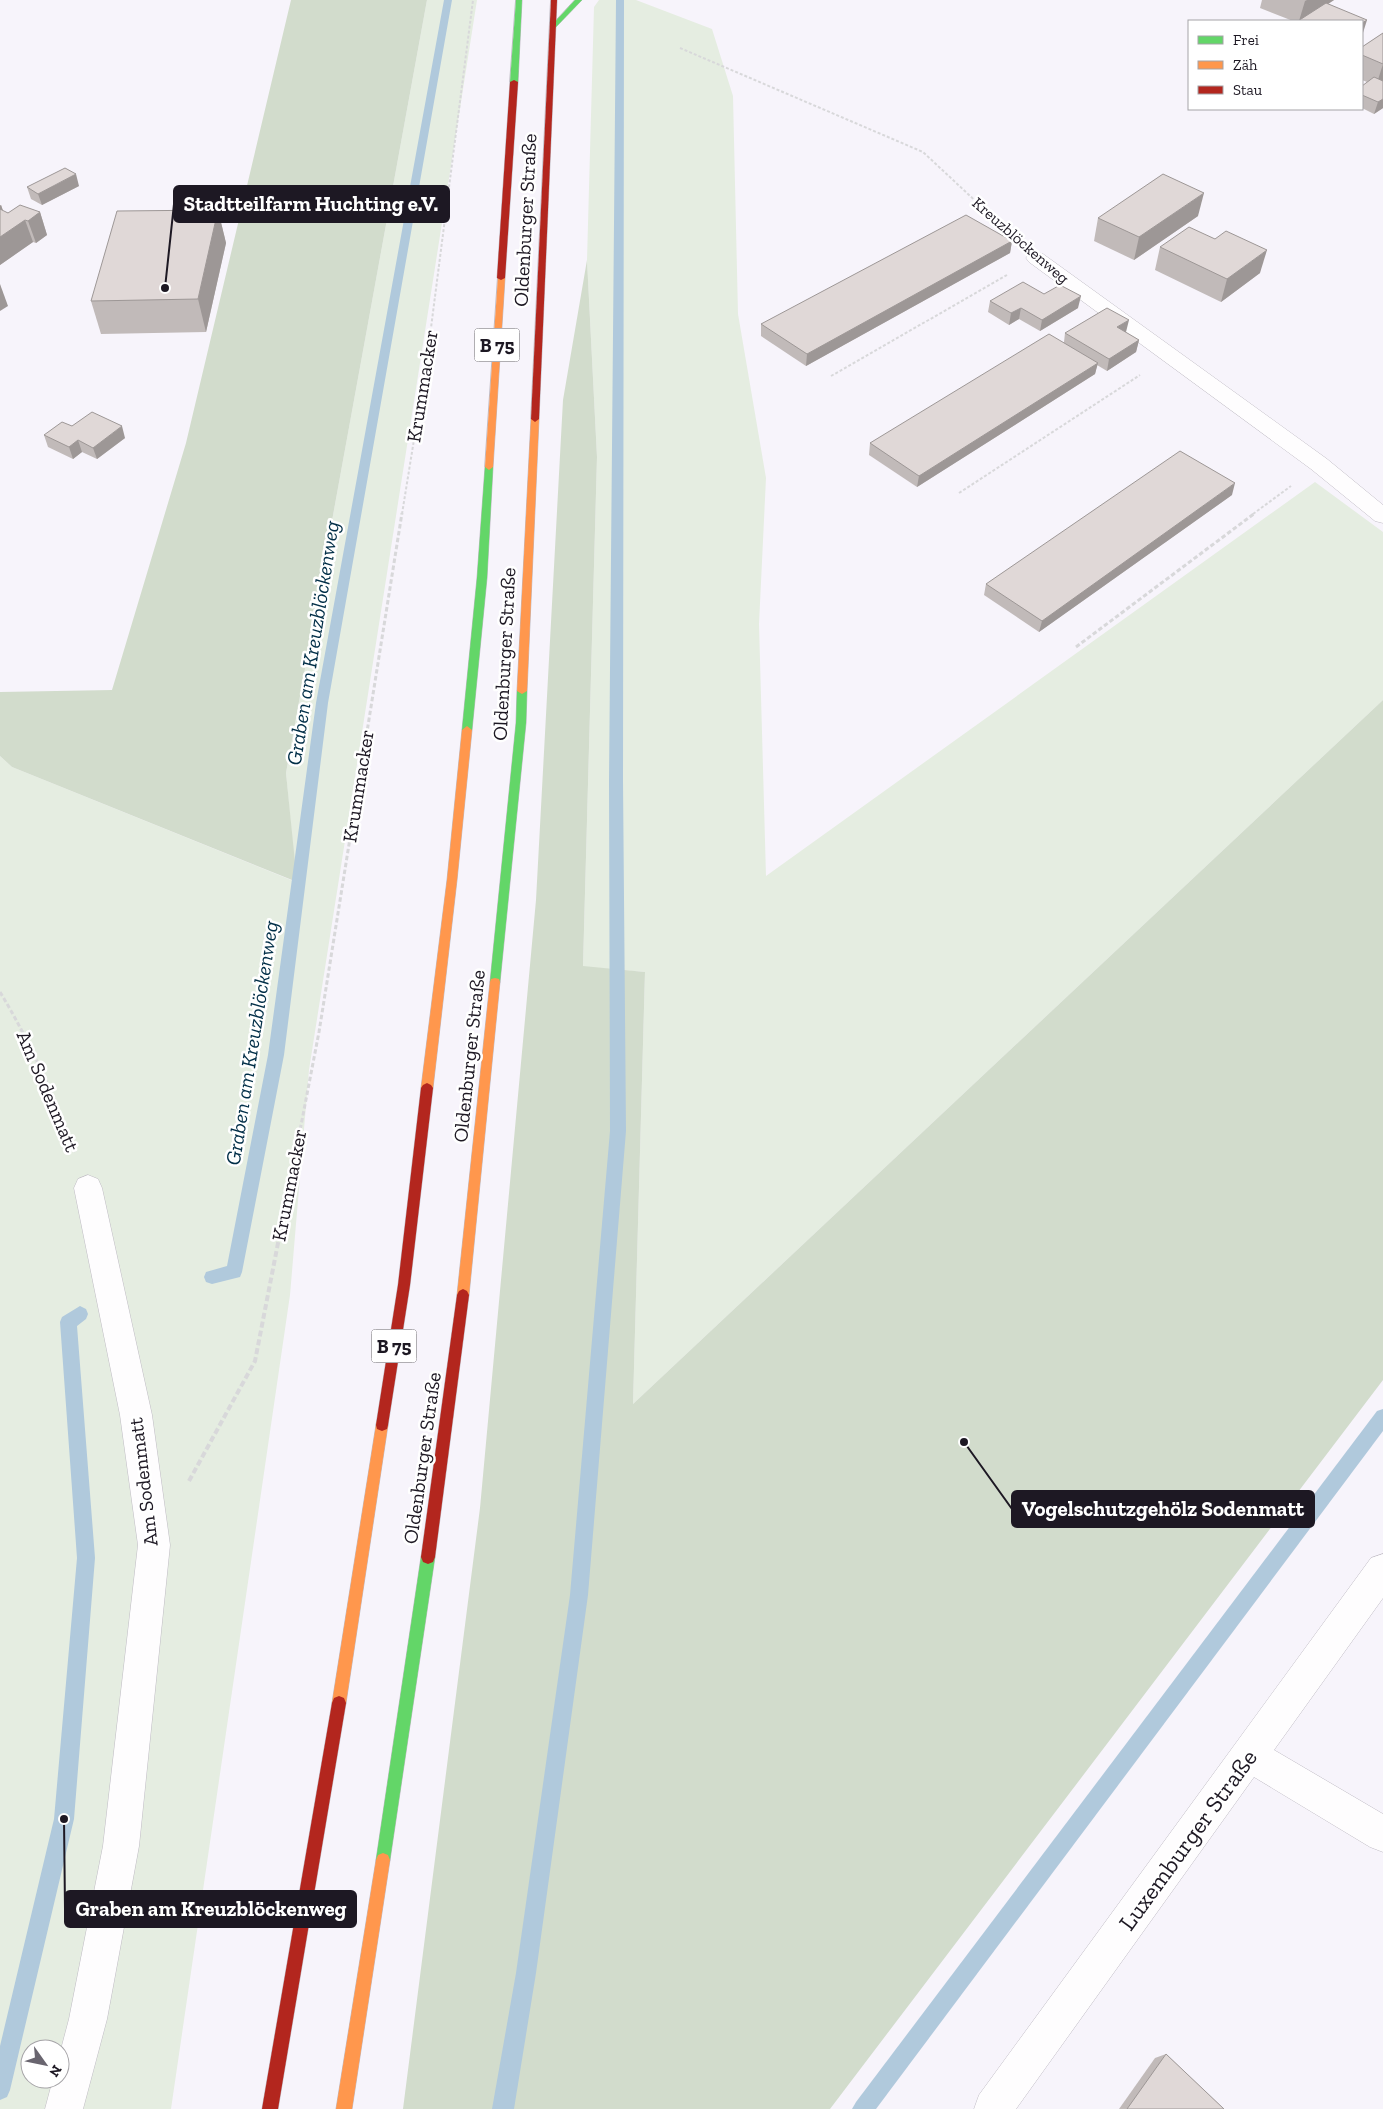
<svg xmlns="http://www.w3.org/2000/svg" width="1383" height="2109" viewBox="0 0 1383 2109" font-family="'Zilla Slab',serif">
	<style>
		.green { fill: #e5ede1; fill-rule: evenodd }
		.forest { fill: #d2dccc }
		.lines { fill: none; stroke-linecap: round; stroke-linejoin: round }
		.stream { fill: #b0c9dc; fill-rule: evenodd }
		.street-casing { stroke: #bfbbc4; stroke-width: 1 }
		.fast-casing { stroke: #bfbbc4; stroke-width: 1 }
		.slow-casing { stroke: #bfbbc4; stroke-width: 1 }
		.jam-casing { stroke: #bfbbc4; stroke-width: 1 }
		.path-far2 { stroke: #d8d8da; stroke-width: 2; stroke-dasharray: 3 2; stroke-linecap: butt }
		.path-far1 { stroke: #d8d8da; stroke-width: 3; stroke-dasharray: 4.5 2.5; stroke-linecap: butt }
		.path { stroke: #d8d8da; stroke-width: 4; stroke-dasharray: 6 3; stroke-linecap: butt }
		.street { fill: #fefdfe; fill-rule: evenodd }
		.fast { fill: #63d668; fill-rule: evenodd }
		.slow { fill: #ff974d; fill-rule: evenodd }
		.jam { fill: #b3261e; fill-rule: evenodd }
		.wall { fill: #c1bab9 }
		.shaded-wall { fill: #9d9796 }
		.building { fill: #e0d8d7; stroke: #9d9796 }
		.labels { text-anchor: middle; stroke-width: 5; stroke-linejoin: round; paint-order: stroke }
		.far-street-label { font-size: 16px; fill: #1d1823; stroke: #fff }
		.shield { fill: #fff; stroke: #615d65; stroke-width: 1 }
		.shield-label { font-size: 19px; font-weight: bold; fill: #1d1823 }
		.street-label { font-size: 20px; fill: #1d1823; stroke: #fff }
		.water-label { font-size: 21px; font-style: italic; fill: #002e47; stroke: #fff }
		.near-street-label { font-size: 24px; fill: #1d1823; stroke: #fff }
		.leader { fill: none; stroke: #1d1823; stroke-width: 2 }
		.callout-dot { fill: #1d1823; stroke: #fff; stroke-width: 2 }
		.callout { fill: #1d1823; stroke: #1d1823; stroke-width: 2 }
		.callout-label { font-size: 21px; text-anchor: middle; font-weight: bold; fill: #fff }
	</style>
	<rect width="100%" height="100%" fill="#f7f4fb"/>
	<g class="green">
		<path d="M427,0H477L309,1070L290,1295L171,2109H0V756L12,767L296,882L286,773ZM30,2049H60V2079H30Z"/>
		<path d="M599,0H636L712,29L733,96L738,314L766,478L759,624L766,876L1315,482L1383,532V700L633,1404L645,972L583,967L597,457L587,260L594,7Z"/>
	</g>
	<g class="forest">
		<path d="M291,0H427L286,773L297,882L12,767L0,756V692L112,690L186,443Z"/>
		<path d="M587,260L597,457L583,966L645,972L633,1404L1383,700V1380L830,2109H403L480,1508L536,900L563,400Z"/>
	</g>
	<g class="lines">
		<g class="stream">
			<path d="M444,0H452L328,703L284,1055L242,1272L240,1277L212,1284L206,1282L204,1277L206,1272L227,1266L268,1055L316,703Z"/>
			<path d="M616,0H624L623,781L626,1131L588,1595L536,1973L514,2109H492L516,1973L570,1595L610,1131L609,781Z"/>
			<path d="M80,1306L86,1309L88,1314L86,1319L77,1326L95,1558L74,1819L10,2090L7,2097L0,2100V2046L54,1819L77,1558L60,1322L62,1317Z"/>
			<path d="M1383,1409V1431L876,2109H852L856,2102L1377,1411Z"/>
		</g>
		<g class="street-casing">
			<g id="street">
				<path d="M1036,252L1043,254L1327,459L1383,505V523L1375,521L1311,469L1029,262L1026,258L1029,254Z"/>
				<path d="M88,1175L98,1179L102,1188L152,1415L170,1545L139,1846L107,2019L83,2109H45L53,2079H60V2053L69,2019L103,1846L138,1545L120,1415L74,1188L78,1179Z"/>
				<path d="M1383,1554V1598L1274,1750L1383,1814V1852L1370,1847L1254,1777L1016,2109H974L979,2095L1371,1558Z"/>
			</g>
		</g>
		<g class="fast-casing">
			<g id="fast">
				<path d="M516,0H522L518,82L514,84L510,82Z"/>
				<path d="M575,0H582L555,28H551V26Z"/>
				<path d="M489,464L493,467L487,578L472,730L467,734L462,730L477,578L485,467Z"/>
				<path d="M522,688L527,691L526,723L500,982L499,985H491L490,982L516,723L517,691Z"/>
				<path d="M428,1550L433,1552L435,1557L390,1860L388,1865L383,1867L378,1865L376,1860L421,1557L423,1552Z"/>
			</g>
		</g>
		<g class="slow-casing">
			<g id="slow">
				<path d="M498,276L505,278L493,467L489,470L485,467Z"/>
				<path d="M535,416L539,419L527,691L522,694L517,691L531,419Z"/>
				<path d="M467,726L472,730L457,880L433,1088L431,1091H423L421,1088L447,880L462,730Z"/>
				<path d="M495,978L499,979L500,982L469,1295L467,1299L463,1301L459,1299L457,1295L490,982L491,979Z"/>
				<path d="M382,1419L387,1421L388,1425L346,1703L344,1708L339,1710L334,1708L332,1703L376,1425L377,1421Z"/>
				<path d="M383,1853L388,1855L390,1860L352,2109H336L376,1860L378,1855Z"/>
			</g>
		</g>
		<g class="jam-casing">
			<g id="jam">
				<path d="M551,0H557L539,419L535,422L531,419Z"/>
				<path d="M514,80L518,82L505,278L501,280L497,278L510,82Z"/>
				<path d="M427,1083L431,1085L433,1088L410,1285L388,1425L387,1429L382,1431L377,1429L376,1425L398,1285L421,1088L423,1085Z"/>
				<path d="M463,1289L467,1291L469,1295L435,1557L433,1562L428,1564L423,1562L421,1557L457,1295L459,1291Z"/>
				<path d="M339,1696L344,1698L346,1703L278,2109H262L332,1703L334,1698Z"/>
			</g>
		</g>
		<g class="path-far2">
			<path d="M680,48L923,152L1013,236"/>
			<path d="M831,376L1007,275"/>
			<path d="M959,493L1140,375"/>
			<path d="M402,514L427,359L473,0"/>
			<path d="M1253,514L1291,486"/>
		</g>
		<g class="path-far1">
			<path d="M1076,647L1255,513"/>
			<path d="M0,992C31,1043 54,1097 75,1152"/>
			<path d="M287,1198L319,1032L402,513"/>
		</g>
		<path class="path" d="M189,1481L255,1361L287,1197"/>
		<use href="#street" class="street"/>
		<use href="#fast" class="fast"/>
		<use href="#slow" class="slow"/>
		<use href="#jam" class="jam"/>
	</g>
	<g class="wall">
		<path d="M1262,0H1334L1328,4L1362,21H1293L1260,8Z"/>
		<path d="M1383,33V108L1374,114L1362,108V86L1367,82L1362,80V47Z"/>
		<path d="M79,186L42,205L31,199L27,187Z"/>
		<path d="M0,205H1L3,211L8,213L40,212L47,235L36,243L33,242L0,265Z"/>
		<path d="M218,210L226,243L206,332L101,334L91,301Z"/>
		<path d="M1198,216L1134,260L1094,241L1098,218Z"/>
		<path d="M1012,241L1010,253L806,366L761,336V324Z"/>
		<path d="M1160,247L1260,273L1221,302L1155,270Z"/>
		<path d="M1044,294L1078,308L1040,331L1019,319L1009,325L988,312L990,301Z"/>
		<path d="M1125,332L1139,340L1136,352L1107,371L1097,365L1095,374L917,487L869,455L870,443L1064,342L1065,333L1126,332Z"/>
		<path d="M72,426L125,438L97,459L82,452L73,459L48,447L44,435Z"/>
		<path d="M1232,495L1039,632L984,595L986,584Z"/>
		<path d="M1166,2054L1224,2109H1119L1155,2058Z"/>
	</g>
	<g class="shaded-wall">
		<path d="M1307,0H1334L1302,21H1299L1305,1Z"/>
		<path d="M1367,20L1362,36V23Z"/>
		<path d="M1383,64V81L1376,86Z"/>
		<path d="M1383,99V108L1374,114L1378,102Z"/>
		<path d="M76,174L79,186L42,205L38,194Z"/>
		<path d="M1204,193L1198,216L1134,260L1139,237Z"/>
		<path d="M1,205L9,228L0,218V206Z"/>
		<path d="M218,210L226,243L206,332L198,299Z"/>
		<path d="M40,212L47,235L36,243L28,221Z"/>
		<path d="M25,220L33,242L0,265V237Z"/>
		<path d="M1012,241L1010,253L806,366L807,354Z"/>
		<path d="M1267,250L1260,273L1221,302L1227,279Z"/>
		<path d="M0,284L8,306L0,311Z"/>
		<path d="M1081,296L1078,308L1040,331L1042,320Z"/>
		<path d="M1021,308L1019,319L1009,325L1011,313Z"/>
		<path d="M1129,320L1126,332L1114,339L1117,327Z"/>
		<path d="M1139,340L1136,352L1107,371L1109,359Z"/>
		<path d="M1098,363L1095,374L917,487L919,476Z"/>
		<path d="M122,426L125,438L97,459L93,448Z"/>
		<path d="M78,440L82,452L73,459L69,447Z"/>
		<path d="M1235,483L1232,495L1039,632L1042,621Z"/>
	</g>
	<g class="building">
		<path d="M1326,3L1367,20L1362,23V21H1298Z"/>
		<path d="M1383,33V64L1362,55V47Z"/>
		<path d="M1374,77L1383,81V99L1378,102L1362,95V86Z"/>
		<path d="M65,168L76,174L38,194L27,187Z"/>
		<path d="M1163,174L1204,193L1139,237L1098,218Z"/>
		<path d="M20,205L40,212L28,221L25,220L0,237V209L8,213Z"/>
		<path d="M218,210L198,299L91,301L117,211Z"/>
		<path d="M966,215L1012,241L807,354L761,324Z"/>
		<path d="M1189,227L1215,239L1226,231L1267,250L1227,279L1160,247Z"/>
		<path d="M1023,282L1044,294L1060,285L1081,296L1042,320L1021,308L1011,313L990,301Z"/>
		<path d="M1107,308L1129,320L1117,327L1139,340L1109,359L1065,333Z"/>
		<path d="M1049,334L1098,363L919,476L870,443Z"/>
		<path d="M92,412L122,426L93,448L78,440L69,447L44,435L62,422L72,426Z"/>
		<path d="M1180,451L1235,483L1042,621L986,584Z"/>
		<path d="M1166,2054L1224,2109H1127Z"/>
	</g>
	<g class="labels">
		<g class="far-street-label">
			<text transform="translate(1021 240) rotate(41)" y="6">Kreuzblöckenweg</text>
		</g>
		<g class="shield">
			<rect x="474.5" y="328.5" width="45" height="33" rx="4"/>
			<rect x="371.5" y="1329.5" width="45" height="33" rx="4"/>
		</g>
		<g class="shield-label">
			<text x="497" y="352">B 75</text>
			<text x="394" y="1353">B 75</text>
		</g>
		<g class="street-label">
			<text transform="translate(525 220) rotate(-87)" y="7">Oldenburger Straße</text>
			<text transform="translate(422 386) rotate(-81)" y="7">Krummacker</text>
			<text transform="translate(504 654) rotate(-87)" y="7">Oldenburger Straße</text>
			<text transform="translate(358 786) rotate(-81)" y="7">Krummacker</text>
			<text transform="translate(469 1056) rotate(-84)" y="7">Oldenburger Straße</text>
			<text transform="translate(48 1091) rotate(67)" y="7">Am Sodenmatt</text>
			<text transform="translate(289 1185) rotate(-79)" y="7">Krummacker</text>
			<text transform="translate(422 1458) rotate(-82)" y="7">Oldenburger Straße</text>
			<text transform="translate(143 1482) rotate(-97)" y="7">Am Sodenmatt</text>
		</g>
		<g class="water-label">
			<text transform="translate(313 643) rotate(-81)" y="7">Graben am Kreuzblöckenweg</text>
			<text transform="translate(252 1043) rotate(-81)" y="7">Graben am Kreuzblöckenweg</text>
		</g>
		<g class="near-street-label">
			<text transform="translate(1188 1840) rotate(-54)" y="8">Luxemburger Straße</text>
		</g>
	</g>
	<path class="leader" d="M165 288L174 204M964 1442L1012 1509M64 1819L65 1909"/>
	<g class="callout-dot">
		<circle cx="165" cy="288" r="5"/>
		<circle cx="964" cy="1442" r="5"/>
		<circle cx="64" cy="1819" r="5"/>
	</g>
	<g class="callout">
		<rect x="174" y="186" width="275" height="36" rx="5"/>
		<rect x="1012" y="1491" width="302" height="36" rx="5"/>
		<rect x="65" y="1891" width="291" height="36" rx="5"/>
	</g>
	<g class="callout-label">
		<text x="311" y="211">Stadtteilfarm Huchting e.V.</text>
		<text x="1163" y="1516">Vogelschutzgehölz Sodenmatt</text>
		<text x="211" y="1916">Graben am Kreuzblöckenweg</text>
	</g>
	<rect x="1188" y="20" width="175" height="90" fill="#ffffff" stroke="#a5a3a7"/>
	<rect x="1198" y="36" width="25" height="8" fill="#63d668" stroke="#a5a3a7"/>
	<text x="1233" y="45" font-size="15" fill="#1d1823">Frei</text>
	<rect x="1198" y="61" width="25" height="8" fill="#ff974d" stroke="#a5a3a7"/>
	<text x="1233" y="70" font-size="15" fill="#1d1823">Zäh</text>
	<rect x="1198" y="86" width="25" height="8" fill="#b3261e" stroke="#a5a3a7"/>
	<text x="1233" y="95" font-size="15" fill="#1d1823">Stau</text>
	<g transform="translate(45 2064) rotate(123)"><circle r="24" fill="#ffffff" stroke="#a5a3a7"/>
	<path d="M0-4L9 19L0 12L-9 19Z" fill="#69656f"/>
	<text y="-8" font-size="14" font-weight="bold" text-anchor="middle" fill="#1d1823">N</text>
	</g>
</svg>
